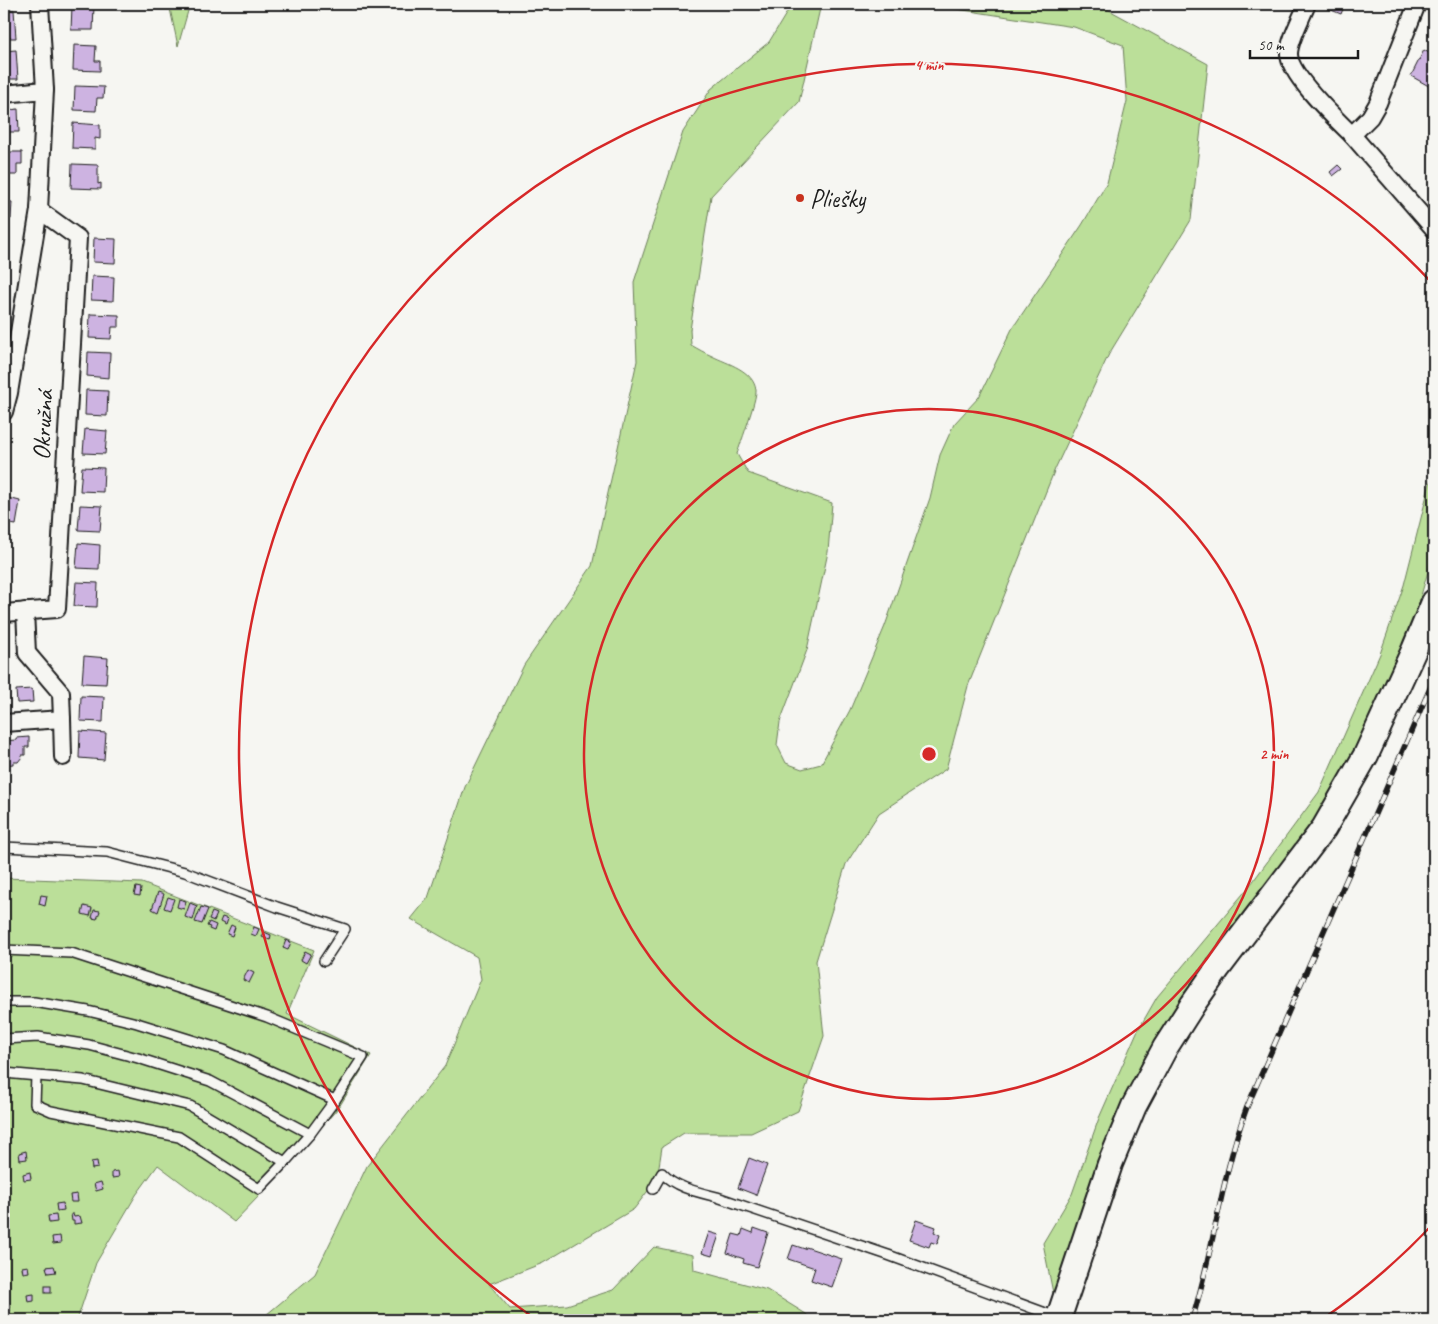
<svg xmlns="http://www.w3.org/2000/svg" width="1438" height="1324" viewBox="0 0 1438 1324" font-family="Caveat,sans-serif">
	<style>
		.green { fill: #bbdf99; stroke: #6c7e5a }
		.building { fill: #cdb3e1; stroke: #1c1c1c }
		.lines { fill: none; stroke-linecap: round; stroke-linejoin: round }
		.service-casing { stroke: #1c1c1c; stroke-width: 12 }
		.minor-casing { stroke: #1c1c1c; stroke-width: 20 }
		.secondary-casing { stroke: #1c1c1c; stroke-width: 28 }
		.service { stroke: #f6f6f2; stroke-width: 9 }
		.minor { stroke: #f6f6f2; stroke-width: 16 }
		.secondary { stroke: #f6f6f2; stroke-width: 24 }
		.rail-casing { stroke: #1c1c1c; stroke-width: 5.5 }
		.rail { stroke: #f6f6f2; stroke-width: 4; stroke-dasharray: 11; stroke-linecap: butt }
		.ring { fill: none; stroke: #d62828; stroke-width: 2.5 }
		.poi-dot { fill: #c8321e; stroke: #f6f6f2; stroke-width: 2 }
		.labels { text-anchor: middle; stroke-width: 4.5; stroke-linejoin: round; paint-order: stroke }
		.poi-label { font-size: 25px; fill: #1c1c1c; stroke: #f6f6f2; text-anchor: start }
		.street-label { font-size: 25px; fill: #1c1c1c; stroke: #f6f6f2 }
		.centre { fill: #d62828; stroke: #f6f6f2; stroke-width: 2.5 }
		.ring-label { font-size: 15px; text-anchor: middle; font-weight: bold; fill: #d62828; stroke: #f6f6f2; stroke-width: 4.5; stroke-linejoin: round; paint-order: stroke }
	</style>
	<rect width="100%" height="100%" fill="#f6f6f2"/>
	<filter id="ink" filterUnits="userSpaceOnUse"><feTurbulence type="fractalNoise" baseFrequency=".02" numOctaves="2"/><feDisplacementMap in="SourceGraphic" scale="10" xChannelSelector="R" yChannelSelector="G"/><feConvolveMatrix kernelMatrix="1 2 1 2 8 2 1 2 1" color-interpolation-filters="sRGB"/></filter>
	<g filter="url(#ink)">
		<g class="green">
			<path d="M169,4H190L178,46Z"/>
			<path d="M792,4H821L799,102L711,196L690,330L691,345C698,349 705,353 712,356C728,364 753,370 756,390C757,399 741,442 737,454L748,473L832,503L828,552L807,650L780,722L777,745L786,763L802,769L821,764L850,710L885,626L930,498L940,455L954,424L979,397L1012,329L1082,225L1107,183L1127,101L1123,45L1074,27L924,4H1098L1208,64L1191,220L1109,354L1055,469L968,686L946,769L879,813L846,864L816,961L824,1036L798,1111L751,1133H684L662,1147L657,1179L634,1209L543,1263L489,1284L510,1309L567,1305L613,1290L654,1247L693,1255L694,1270L767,1290L806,1314L812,1320H260L315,1274L367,1166L445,1066L481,979L477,957L411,919L428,898L465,787L524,665L592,566L637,361L634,282L683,132L711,89L769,42Z"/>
			<path d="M1434,467V551L1410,633L1359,748L1329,803L1214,952L1142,1062L1088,1195L1055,1303L1043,1243L1072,1194L1099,1118L1137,1032L1157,997L1248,888L1319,792L1380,654L1404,585Z"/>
			<path d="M4,878L142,883L314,950L287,1014L371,1055L339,1107L284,1170L234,1222L158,1165L136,1195L96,1263L77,1320H4Z"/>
		</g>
		<g class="building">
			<path d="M1326,4H1345L1341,14L1324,7Z"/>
			<path d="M72,6H94L93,30H71Z"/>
			<path d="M4,10H14L16,38H4Z"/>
			<path d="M74,45L96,46L95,61H100V71L73,70Z"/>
			<path d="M16,50L18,79H4V51Z"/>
			<path d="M1424,50L1434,56V89L1411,76Z"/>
			<path d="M75,86L104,87L103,98H97L96,111L74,110Z"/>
			<path d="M4,102H9L10,110L18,109L19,132H9V135H4Z"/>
			<path d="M73,123L100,125V139L95,138V149L72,148Z"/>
			<path d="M4,146H9V152H22V164H17V175H4Z"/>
			<path d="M72,164L98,165V184L101,183V189L71,188Z"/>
			<path d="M1338,165L1342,169L1333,176L1330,172Z"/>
			<path d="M4,190H5L4,201L12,202L11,219L4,218Z"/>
			<path d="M94,238L116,239L115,263L93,262Z"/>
			<path d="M92,276L114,277L113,301L91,300Z"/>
			<path d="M90,314L119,315V327H112L111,339L89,338Z"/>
			<path d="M88,352L110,353L109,378L87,376Z"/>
			<path d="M86,390L108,391L107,416L85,415Z"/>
			<path d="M85,429L107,431L105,454L83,453Z"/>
			<path d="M82,467L104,468L103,492L80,491Z"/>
			<path d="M4,497L20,501L16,525L4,523Z"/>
			<path d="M80,505L102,506L100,531L78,530Z"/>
			<path d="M78,543L100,545L99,569L76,568Z"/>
			<path d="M76,582L98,583L97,607L74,606Z"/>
			<path d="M84,656L108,658L106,684L82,683Z"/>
			<path d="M32,689L33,702L17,703L16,690Z"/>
			<path d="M81,696L104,697L103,722L80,721Z"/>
			<path d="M80,731L106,733L104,760L79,758Z"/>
			<path d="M29,737V747H25V755H22V757L18,762H13V764L4,765V741L16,740V738Z"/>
			<path d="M136,887L141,888L140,896L134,895Z"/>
			<path d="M158,892L164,894L158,912L152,909Z"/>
			<path d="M41,895L47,896L45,906L39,904Z"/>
			<path d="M168,897L174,899L170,910L164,908Z"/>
			<path d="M179,899L186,901L184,909L177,907Z"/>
			<path d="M190,903L197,906L193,920L185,917Z"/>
			<path d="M84,906L92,908L90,916L82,914Z"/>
			<path d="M201,907L208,909L202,924L195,922Z"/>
			<path d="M94,910L100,911L97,919L92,918Z"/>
			<path d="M212,912L217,914L214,921L209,919Z"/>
			<path d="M222,917L228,919L226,925L220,922Z"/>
			<path d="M209,922L216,925L214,931L209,929L210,927L207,926Z"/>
			<path d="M231,925L235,927L232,936L227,934Z"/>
			<path d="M254,927L259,929L256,936L251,934Z"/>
			<path d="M264,932L271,935L270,940L262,937Z"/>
			<path d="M286,940L291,942L288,950L283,948Z"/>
			<path d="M305,951L311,954L306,963L301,960Z"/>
			<path d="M248,970L254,973L249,983L243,980Z"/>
			<path d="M26,1151L27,1159L20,1160L19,1153Z"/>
			<path d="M749,1158L767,1165L756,1195L738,1188Z"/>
			<path d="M97,1161L98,1168L92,1169L91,1162Z"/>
			<path d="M118,1171L119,1177L112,1178V1172Z"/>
			<path d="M30,1172L31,1179L24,1180L23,1174Z"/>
			<path d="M101,1182L103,1189L96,1191L94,1184Z"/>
			<path d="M77,1194L78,1202H71L70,1195Z"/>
			<path d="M63,1203L64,1210L57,1211L56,1204Z"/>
			<path d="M71,1214H73L74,1217L80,1216L82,1223L74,1224V1221H72Z"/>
			<path d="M56,1215L57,1222L49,1223L48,1216Z"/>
			<path d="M916,1220L936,1227L934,1232L940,1235L937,1244L931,1242L929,1247L909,1240Z"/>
			<path d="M754,1228L768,1233L757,1267L743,1263L744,1259L727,1253L733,1234L741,1236L743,1229L753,1233Z"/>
			<path d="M709,1232L719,1235L712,1256L702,1253Z"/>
			<path d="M60,1236L61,1243L53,1244L52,1237Z"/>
			<path d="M793,1245L805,1249L806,1247L842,1259L832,1287L811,1280L815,1268L788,1259Z"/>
			<path d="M28,1266L29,1272L23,1273L22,1267Z"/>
			<path d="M54,1266L56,1272L48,1273L46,1267Z"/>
			<rect x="45" y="1286" width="6" height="7"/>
			<path d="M34,1294V1301L28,1302L27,1295Z"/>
			<path d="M9,1304L10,1311L4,1312V1305Z"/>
		</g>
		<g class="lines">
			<g class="service-casing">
				<g id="service">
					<path d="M4,847L107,852L185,872L277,907L345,929L324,961"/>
					<path d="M4,950L71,953L267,1017L363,1057L335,1100L310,1134L285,1162L190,1106L83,1080L4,1073"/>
					<path d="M4,1002H34L88,1011L137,1023L224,1050L335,1100"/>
					<path d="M4,1039L38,1037L89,1045L138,1058L210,1081L310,1134"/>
					<path d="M36,1076L35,1104L51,1111L179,1137L259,1189L285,1162"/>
					<path d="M653,1189L662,1173C676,1188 698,1192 717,1197L888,1255L1059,1318"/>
				</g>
			</g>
			<g class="minor-casing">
				<g id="minor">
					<path d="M1307,4C1302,17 1289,41 1289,54C1289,75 1337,120 1352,135"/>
					<path d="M1417,4L1378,103L1370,117L1352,135L1434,229"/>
					<path d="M4,94L45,90"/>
					<path d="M4,412L9,393L39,210L45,90L40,4"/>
					<path d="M4,613L57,609L78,238L39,210"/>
					<path d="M62,719L63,757"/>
					<path d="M4,723L62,719L61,693L27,653L25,611"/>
				</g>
			</g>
			<g class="secondary-casing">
				<path id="secondary" d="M1058,1320L1110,1164L1134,1106L1165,1048L1193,1004L1218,968L1324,828L1366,755L1414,650L1434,602"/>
			</g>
			<use href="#service" class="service"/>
			<use href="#minor" class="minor"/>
			<use href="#secondary" class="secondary"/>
			<g class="rail-casing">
				<path id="rail" d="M1192,1320C1214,1250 1221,1176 1247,1107L1434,679"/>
			</g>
			<use href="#rail" class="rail"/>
		</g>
	</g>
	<g class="ring">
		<circle cx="929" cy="754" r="345"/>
		<path d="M1433 1224A689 689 0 0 1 1324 1318M534 1318A689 689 0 1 1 1433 284"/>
	</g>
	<circle class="poi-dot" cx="800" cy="198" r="5"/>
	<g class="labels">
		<g class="poi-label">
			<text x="810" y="207">Pliešky</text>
		</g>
		<g class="street-label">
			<text transform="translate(42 425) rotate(-87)" y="9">Okružná</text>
		</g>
	</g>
	<circle cx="929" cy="754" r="8" class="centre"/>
	<g class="ring-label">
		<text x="929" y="70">4 min</text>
		<text x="1274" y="759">2 min</text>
	</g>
	<rect width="1438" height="1324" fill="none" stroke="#f6f6f2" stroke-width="20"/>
	<rect x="10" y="10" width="1418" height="1304" fill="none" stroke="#1c1c1c" stroke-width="2" filter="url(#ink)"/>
	<path d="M1250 50v8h108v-8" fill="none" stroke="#1c1c1c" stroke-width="2.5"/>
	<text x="1258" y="50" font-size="15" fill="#1c1c1c" stroke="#f6f6f2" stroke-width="4" paint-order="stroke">50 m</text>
</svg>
